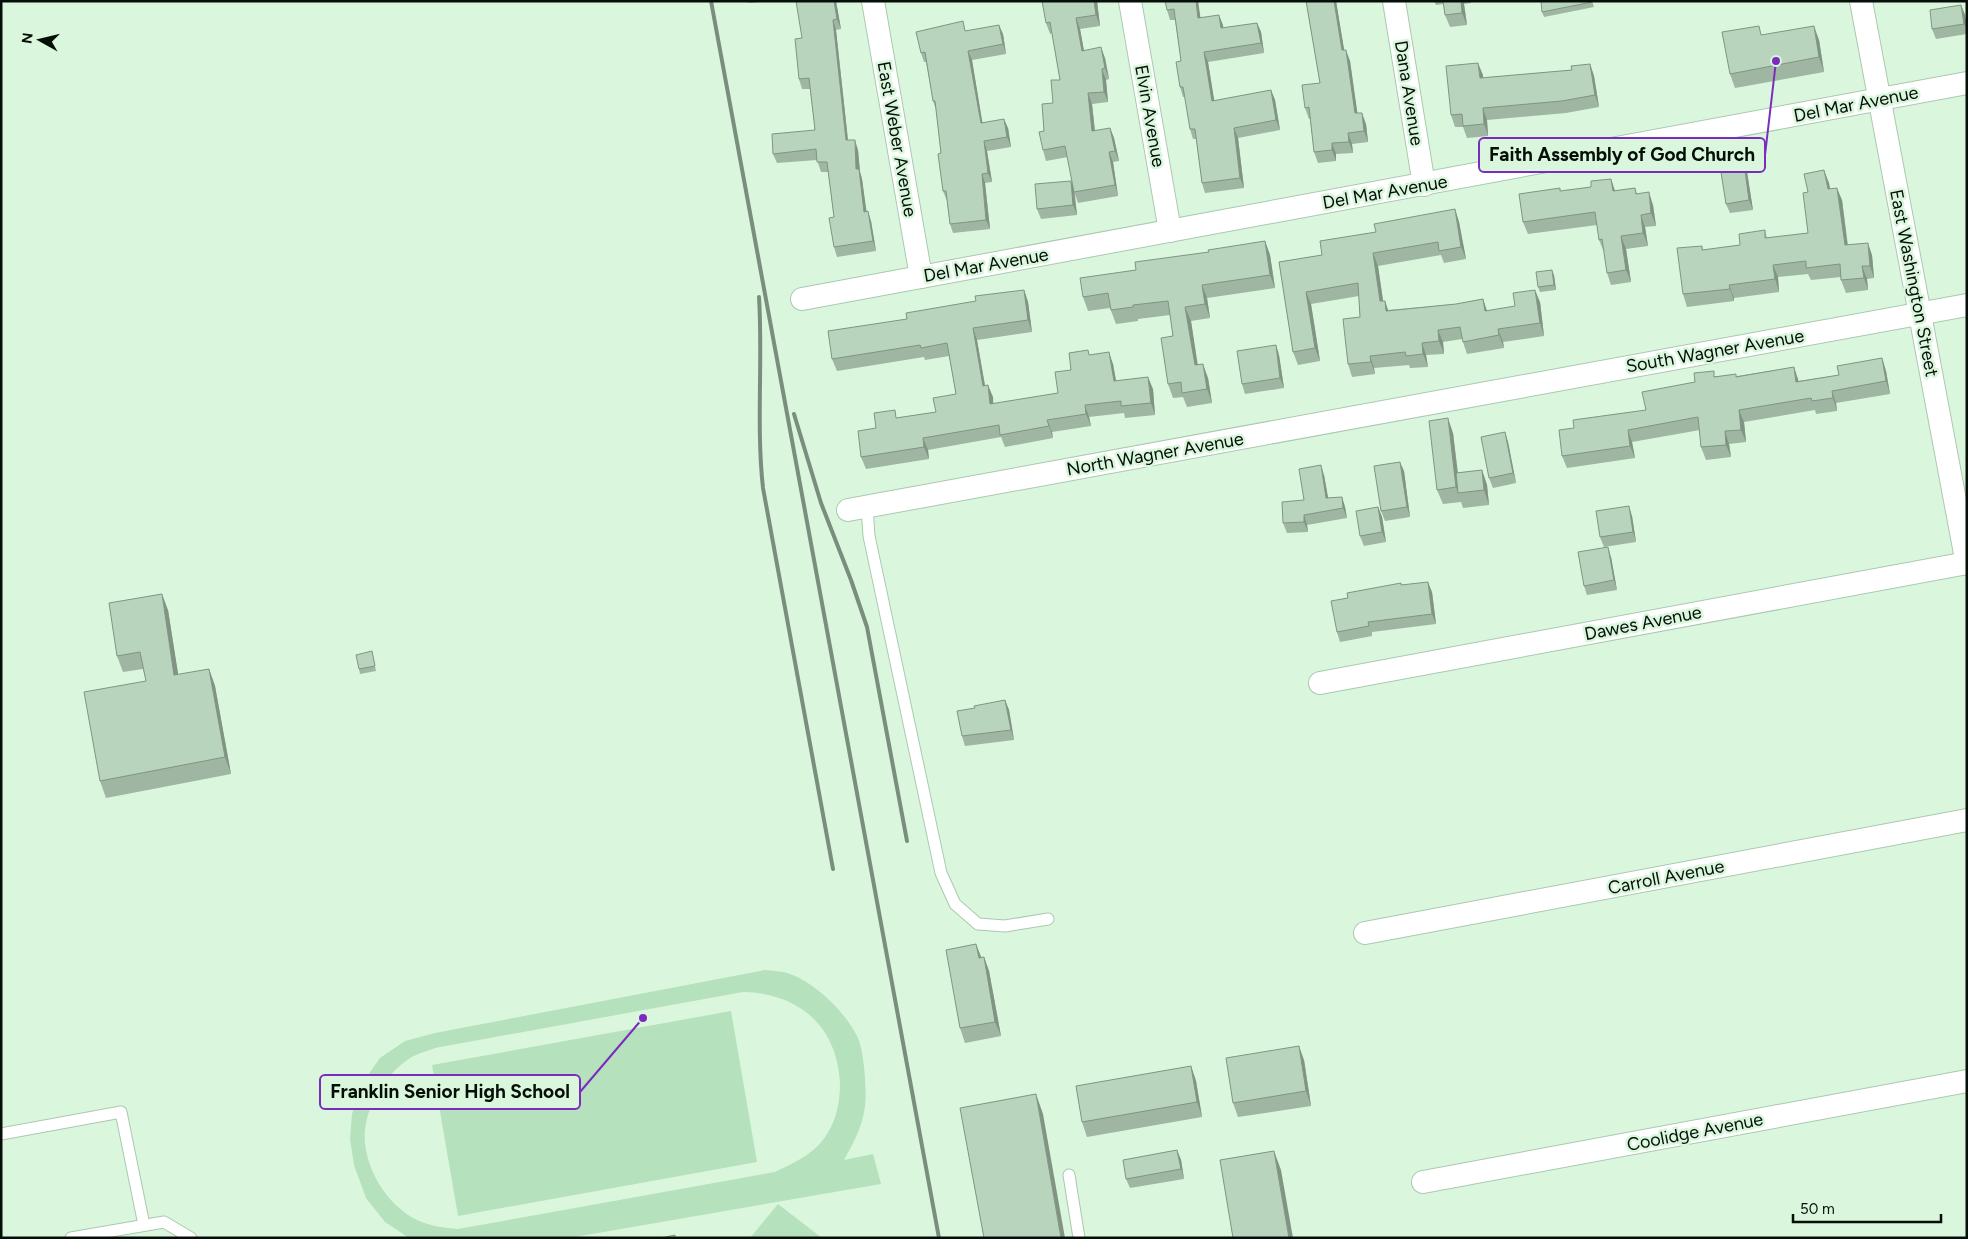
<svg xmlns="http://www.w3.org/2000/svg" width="1968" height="1239" viewBox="0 0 1968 1239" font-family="Figtree,sans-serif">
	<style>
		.green { fill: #b5e1bc; fill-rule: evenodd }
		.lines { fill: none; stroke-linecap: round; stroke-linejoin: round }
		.lane-casing { stroke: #abc8b0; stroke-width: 13 }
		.street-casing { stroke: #abc8b0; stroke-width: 24 }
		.lane { stroke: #fff; stroke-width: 11 }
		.street { stroke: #fff; stroke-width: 22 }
		.rail { stroke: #7a8e7d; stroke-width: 4 }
		.wall { fill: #9eb6a2 }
		.shaded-wall { fill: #819484 }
		.building { fill: #b8d4bc; stroke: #819484 }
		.labels { text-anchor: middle; stroke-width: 5; stroke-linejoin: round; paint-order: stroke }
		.street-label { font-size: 18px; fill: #060f07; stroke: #daf7de }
		.leader { fill: none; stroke: #7b2cbf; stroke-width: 2 }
		.callout-dot { fill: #7b2cbf; stroke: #daf7de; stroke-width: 2 }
		.callout { fill: #daf7de; stroke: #7b2cbf; stroke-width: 2 }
		.callout-label { font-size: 19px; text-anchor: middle; font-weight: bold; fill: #060f07 }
	</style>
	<rect width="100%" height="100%" fill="#daf7de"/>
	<g class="green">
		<path d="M765,970C771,971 778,971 784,972C812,979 846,1012 858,1038C864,1052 867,1090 865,1106C863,1125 853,1144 844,1160L873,1154L881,1184L569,1238H409L385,1222L366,1198L354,1165L350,1139L352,1114L361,1085L380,1058L405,1041L435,1033ZM743,992C799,993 837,1026 840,1083C840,1100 837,1119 827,1134C816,1153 794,1163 775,1172L458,1229C444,1228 430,1226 417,1220C389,1206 368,1174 365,1143C362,1111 384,1075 410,1058C417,1054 427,1051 435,1048Z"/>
		<path d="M731,1011L757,1162L458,1216L432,1065Z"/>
		<path d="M778,1204L822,1238H750Z"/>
	</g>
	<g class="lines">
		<g class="lane-casing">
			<g id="lane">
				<path d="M867,507L869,536L941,873L955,904L978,924L1005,926L1048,919"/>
				<path d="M1,1134L121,1112L144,1225"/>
				<path d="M1069,1175L1079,1238"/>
				<path d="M71,1238L164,1222L191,1238"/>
			</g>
		</g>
		<g class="street-casing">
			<g id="street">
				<path d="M873,1L921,277"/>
				<path d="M1130,1L1170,231"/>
				<path d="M1394,1L1424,185"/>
				<path d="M1861,1L1967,564"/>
				<path d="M802,299L1967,83"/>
				<path d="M848,510L1967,305"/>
				<path d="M1320,683L1967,563"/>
				<path d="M1365,933L1967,820"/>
				<path d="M1423,1182L1967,1081"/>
			</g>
		</g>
		<use href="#lane" class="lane"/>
		<use href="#street" class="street"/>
		<g class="rail">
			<path d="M711,1L939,1238"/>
			<path d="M759,297C763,361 756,425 763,488L833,869"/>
			<path d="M794,414L821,503L851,580L867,627L907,841"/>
		</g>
	</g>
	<g class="wall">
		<path d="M748,1H768L749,3Z"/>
		<path d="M836,1L841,29L836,30L848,140L858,150L860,172L862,179L866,211L871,221L876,251L837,257L834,247V217L828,172H821L817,160L777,163L773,154L815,130L810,89H802L799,79L802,38Z"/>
		<path d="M1097,1L1100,26L1080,29L1084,51L1105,58L1109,79L1106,80L1108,102L1092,104L1095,131L1110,128L1114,138L1119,161L1113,162L1118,196L1078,203L1075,194L1077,215L1041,219L1037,209L1071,181L1073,186L1068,157L1046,161L1043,150L1044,131L1060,80L1052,33L1050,34L1046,23Z"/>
		<path d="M1198,1L1200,18L1223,25V28L1257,23L1261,32L1264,53L1208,62L1214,101L1271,90L1275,100L1280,130L1238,138L1244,188L1205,193L1202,183L1196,139H1193L1190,129L1185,97H1183L1180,87L1181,61L1175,20H1170L1167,10Z"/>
		<path d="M1306,1H1336L1344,50L1350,61L1357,113L1366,124L1368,142L1352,144L1353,153L1336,154V161L1318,163L1314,152L1310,119H1309L1305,108L1320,83Z"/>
		<path d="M1434,1H1471V3L1464,4L1467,25L1450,27L1445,15L1444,4L1436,5Z"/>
		<path d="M1592,1L1594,7L1544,17L1542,12Z"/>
		<path d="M1961,5L1965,15L1967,26V34L1936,39L1932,29Z"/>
		<path d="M967,31L1003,34L1006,54L972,60L982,122L1008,128L1011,147L987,151L992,182L985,183L990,229L953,233L950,224L947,201L943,191L941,153L936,110L933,101L926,62H924L921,53Z"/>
		<path d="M1762,35L1819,40L1824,72L1735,88L1730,74Z"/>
		<path d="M1590,64L1594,76L1599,107L1566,113L1487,120L1488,136L1467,138L1463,127H1455L1451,115L1483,75V78L1572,70Z"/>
		<path d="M1744,163L1747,172L1753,210L1730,213L1726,204Z"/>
		<path d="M1611,179L1615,191L1635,188L1637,194L1653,205L1656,226L1645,227L1648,246L1626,249L1631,282L1611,285L1607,273L1604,252L1599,240L1597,225L1528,234L1523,222L1561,191L1591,187Z"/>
		<path d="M1829,183L1830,189L1842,200L1848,245L1872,255L1874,278L1867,279L1868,290L1846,293L1841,280V277L1811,280L1808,274L1778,277L1779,292L1734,298V301L1687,307L1683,294L1702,246L1703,250L1740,245L1765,230L1767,238L1808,233V192Z"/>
		<path d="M1455,209L1459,222L1466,259L1444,263L1441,255L1378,266L1383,301H1385L1388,310L1456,304L1483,299L1487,311L1540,302L1544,336L1503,342L1504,348L1467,354L1462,339L1443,342L1444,354L1426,355L1428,367L1410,368L1409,365L1374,368L1375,374L1352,377L1348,364L1360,317L1359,296L1311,304L1320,361L1298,365L1293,352L1279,262L1322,255L1376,232Z"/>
		<path d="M1265,241L1270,255L1275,288L1207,298L1210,318L1191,321L1197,365L1208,378L1212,403L1187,407L1183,397L1173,398L1168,384L1173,336L1170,315L1138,319V321L1116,324L1110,308L1088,311L1083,297L1136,270L1209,252Z"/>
		<path d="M1554,275L1556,290L1540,292L1538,287Z"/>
		<path d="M1024,290L1028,302L1032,332L977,340L985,385L993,397V404L1058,393L1071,370L1090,355L1113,364L1116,380L1153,389L1155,415L1125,418L1124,413L1089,417L1091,426L1052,432L1053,438L1005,447L1001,437L928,450L929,459L866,469L861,457L876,428L898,418L936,412L956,394L949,356L925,360L924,357L837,371L832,359L907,319Z"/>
		<path d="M1276,345L1279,355L1284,388L1245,394L1242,384Z"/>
		<path d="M1882,358L1886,371L1890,394L1836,403L1837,411L1816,414L1815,410L1744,422L1746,442L1729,444L1731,457L1706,460L1701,447L1700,430L1632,442L1635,458L1567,468L1562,456L1574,428L1646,410L1695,382L1715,376H1737L1794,367L1798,381L1839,375Z"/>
		<path d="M1505,432L1508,442L1516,483L1493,488L1489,478Z"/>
		<path d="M1453,433L1458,473L1482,470L1487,485L1489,505L1463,508L1461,502L1443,504L1437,490Z"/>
		<path d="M1404,471L1410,517L1385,521L1381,511Z"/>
		<path d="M1324,475L1328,498L1342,497L1345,507L1347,518L1307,525L1308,532L1287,533L1283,523L1304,500Z"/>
		<path d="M1378,507L1382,517L1386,542L1364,546L1360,536Z"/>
		<path d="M1632,516L1636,542L1604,547L1600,537Z"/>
		<path d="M1611,557L1617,590L1587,595L1584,586Z"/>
		<path d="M1401,585L1432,592L1436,624L1372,632V636L1340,642L1337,632L1348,598Z"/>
		<path d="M168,610L178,675L209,669L215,686L231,774L106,798L100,781L146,681L143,669L123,672L117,656Z"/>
		<path d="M372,651L376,671L360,674L359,669Z"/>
		<path d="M1005,700L1009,710L1014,740L965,746L962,736L975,708Z"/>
		<path d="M981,957H984L989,971L1001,1036L965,1043L960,1028Z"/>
		<path d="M1304,1060L1311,1106L1238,1117L1233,1103Z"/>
		<path d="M1191,1066L1196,1081L1202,1117L1087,1137L1082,1122Z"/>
		<path d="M1177,1150L1181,1160L1184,1179L1130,1188L1126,1179Z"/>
	</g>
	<g class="shaded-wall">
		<path d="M834,1H836L841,29L837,19Z"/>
		<path d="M1094,1H1097L1100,26L1096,15Z"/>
		<path d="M1196,1H1198L1202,28L1198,18Z"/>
		<path d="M1334,1H1336L1346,61L1342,50Z"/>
		<path d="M1461,1H1463L1464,4L1467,25L1462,13Z"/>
		<path d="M1961,5L1965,15L1967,30L1964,24Z"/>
		<path d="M1219,15L1223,25L1225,38L1221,28Z"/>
		<path d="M1076,18L1080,29L1086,62L1082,51Z"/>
		<path d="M833,20L836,30L849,150L846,140Z"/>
		<path d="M1257,23L1261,32L1264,53L1261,43Z"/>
		<path d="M999,25L1003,34L1006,54L1003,44Z"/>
		<path d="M1814,26L1819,40L1824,72L1819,57Z"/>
		<path d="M1101,47L1105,58L1109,79L1105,68Z"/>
		<path d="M1346,50L1350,61L1359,124L1355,113Z"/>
		<path d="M968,51L972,60L984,132L981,123Z"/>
		<path d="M1204,52L1208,62L1216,111L1212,101Z"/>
		<path d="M1478,63L1483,75L1484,90L1480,78Z"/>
		<path d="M1590,64L1594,76L1599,107L1595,95Z"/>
		<path d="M1102,69L1106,80L1108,102L1104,92Z"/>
		<path d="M1271,90L1275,100L1280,130L1276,120Z"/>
		<path d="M1088,93L1092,104L1096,142L1092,131Z"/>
		<path d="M1483,108L1487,120L1488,136L1484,124Z"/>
		<path d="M1362,113L1366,124L1368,142L1364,131Z"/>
		<path d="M1004,119L1008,128L1011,147L1007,137Z"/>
		<path d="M1110,128L1114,138L1119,161L1115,151Z"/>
		<path d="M1234,128L1238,138L1244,188L1240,178Z"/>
		<path d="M1348,133L1352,144L1353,153L1349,142Z"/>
		<path d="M855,140L858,150L860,172L862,179L868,222L864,212L856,169Z"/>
		<path d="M984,141L987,151L992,182L988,173Z"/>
		<path d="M1332,143L1336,154V161L1332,150Z"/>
		<path d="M1109,152L1113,162L1118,196L1115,185Z"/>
		<path d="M1744,163L1747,172L1753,210L1749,200Z"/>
		<path d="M1824,170L1829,183L1832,202L1828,189Z"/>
		<path d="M982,174L985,183L990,229L986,220Z"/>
		<path d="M1611,179L1615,191H1613Z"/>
		<path d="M1071,181L1075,190L1074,192L1077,215L1073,205Z"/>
		<path d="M1837,188L1842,200L1849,258L1845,245Z"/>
		<path d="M1649,192L1653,205L1656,226L1651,213Z"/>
		<path d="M1455,209L1459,222L1466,259L1461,247Z"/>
		<path d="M868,211L871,221L876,251L873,241Z"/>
		<path d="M1641,215L1645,227L1648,246L1643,233Z"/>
		<path d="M1621,236L1626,249L1631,282L1626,270Z"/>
		<path d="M1265,241L1270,255L1275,288L1270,275Z"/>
		<path d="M1868,243L1872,255L1874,278L1870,266Z"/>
		<path d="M1373,253L1378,266L1385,314L1380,301Z"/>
		<path d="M1773,265L1778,277L1779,292L1775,279Z"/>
		<path d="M1862,266L1867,279L1868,290L1864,278Z"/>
		<path d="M1552,270L1554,275L1556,290L1554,285Z"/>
		<path d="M1202,285L1207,298L1210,318L1205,304Z"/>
		<path d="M1729,285L1734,298V301L1730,289Z"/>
		<path d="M1024,290L1028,302L1032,332L1028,320Z"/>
		<path d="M1535,290L1540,302L1544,336L1540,323Z"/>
		<path d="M1306,292L1311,304L1320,361L1315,348Z"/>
		<path d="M1483,299L1487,311H1485Z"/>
		<path d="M1385,301L1389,313L1386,311Z"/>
		<path d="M1185,307L1191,321L1200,379L1195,365Z"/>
		<path d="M973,328L977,340L987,398L983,386Z"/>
		<path d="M1498,329L1503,342L1504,348L1499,335Z"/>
		<path d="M1438,330L1443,342L1444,354L1439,341Z"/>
		<path d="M1422,343L1426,355L1428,367L1423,354Z"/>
		<path d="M1276,345L1279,355L1284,388L1280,378Z"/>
		<path d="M1109,352L1113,364L1118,393L1114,381Z"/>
		<path d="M1370,356L1374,368L1375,374L1371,362Z"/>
		<path d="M1882,358L1886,371L1890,394L1886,381Z"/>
		<path d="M1203,364L1208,378L1212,403L1207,389Z"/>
		<path d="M1794,367L1798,379L1801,394L1796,382Z"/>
		<path d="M1148,377L1153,389L1155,415L1151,403Z"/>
		<path d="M988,385L993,397L994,416L990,404Z"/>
		<path d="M1832,391L1836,403L1837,411L1833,398Z"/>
		<path d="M1085,405L1089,417L1091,426L1086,414Z"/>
		<path d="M1739,410L1744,422L1746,442L1741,430Z"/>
		<path d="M1448,418L1453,433L1460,493H1458L1456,487Z"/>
		<path d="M1047,420L1052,432L1053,438Z"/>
		<path d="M1628,430L1632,442L1635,458L1630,446Z"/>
		<path d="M1725,431L1729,444L1731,457L1726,445Z"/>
		<path d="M1505,432L1508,442L1516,483L1513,473Z"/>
		<path d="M923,438L928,450L929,459L924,447Z"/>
		<path d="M1400,462L1404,471L1410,517L1407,507Z"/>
		<path d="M1321,465L1324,475L1330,508L1326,498Z"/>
		<path d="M1482,470L1487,485L1489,505L1484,490Z"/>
		<path d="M1342,497L1345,507L1347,518L1343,508Z"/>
		<path d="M1629,506L1632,516L1636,542L1633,532Z"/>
		<path d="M1378,507L1382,517L1386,542L1382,532Z"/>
		<path d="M1304,515L1307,525L1308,532L1304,522Z"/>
		<path d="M1608,547L1611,557L1617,590L1614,580Z"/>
		<path d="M1428,582L1432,592L1436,624L1432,614Z"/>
		<path d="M162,594L168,610L181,692L174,675Z"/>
		<path d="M209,669L215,686L231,774L225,757Z"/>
		<path d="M1005,700L1009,710L1014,740L1011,730Z"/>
		<path d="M976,944L982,959L979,958Z"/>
		<path d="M984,957L989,971L1001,1036L995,1022Z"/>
		<path d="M1299,1046L1304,1060L1311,1106L1306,1091Z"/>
		<path d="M1191,1066L1196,1081L1202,1117L1197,1102Z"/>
		<path d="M1036,1094L1043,1114L1065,1238H1061Z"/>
		<path d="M1177,1150L1181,1160L1184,1179L1181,1169Z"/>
		<path d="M1274,1151L1281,1170L1293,1238H1289Z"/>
	</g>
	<g class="building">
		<path d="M796,1H834L837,19L833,20L846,140H855L856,169H859L864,212L868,211L873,241L834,247L829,218L834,217L827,162H817L816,149L773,154L772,134L815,130L809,78L799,79L795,39L802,38Z"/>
		<path d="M1042,1H1094L1096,15L1076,18L1082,51L1101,47L1105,68L1102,69L1104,92L1088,93L1092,131L1110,128L1115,151L1109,152L1115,185L1074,192L1065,146L1043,150L1039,132L1044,131L1042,104L1053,103L1051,80H1060L1050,22L1046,23Z"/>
		<path d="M1165,1H1196L1198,18L1219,15L1221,28L1257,23L1261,43L1204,52L1212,101L1271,90L1276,120L1234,128L1240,178L1202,183L1195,129H1190L1183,87H1180L1176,62L1181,61L1174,9L1167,10Z"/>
		<path d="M1306,1H1334L1342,50H1346L1355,113H1362L1364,131L1348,133L1349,142L1332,143V150L1314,152L1309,107L1305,108L1302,85L1320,83Z"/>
		<path d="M1443,1H1461L1462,13L1445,15Z"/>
		<path d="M1541,1H1592V2L1542,12Z"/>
		<path d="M1961,5L1964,24L1932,29L1930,10Z"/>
		<path d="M963,21L965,31L999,25L1003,44L968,51L981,123L1004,119L1007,137L984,141L988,173L982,174L986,220L950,224L946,191H943L938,154L941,153L935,101H933L925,52L921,53L916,32Z"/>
		<path d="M1759,26L1761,35L1814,26L1819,57L1730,74L1722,32Z"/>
		<path d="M1478,63L1480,78L1572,70L1571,66L1590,64L1595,95L1562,101L1483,108L1484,124L1463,126L1462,114L1451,115L1446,66Z"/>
		<path d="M1744,163L1749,200L1726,204L1720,166Z"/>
		<path d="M1824,170L1828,189L1837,188L1845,245L1868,243L1870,266H1862L1864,278L1841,280L1840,264L1806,268V261L1773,265L1775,279L1729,285L1730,289L1683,294L1677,248L1702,246V250L1740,245L1739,234L1765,230V238L1808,233L1803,193L1808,192L1804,174Z"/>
		<path d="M1611,179L1613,191L1635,188L1636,194L1649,192L1651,213L1641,215L1643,233L1621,236L1626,270L1607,273L1602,239L1599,240L1595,212L1523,222L1519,194L1560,188V191L1591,187V181Z"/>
		<path d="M1071,181L1073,205L1037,209L1035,184Z"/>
		<path d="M1455,209L1461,247L1439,251L1438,242L1373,253L1380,301H1385L1386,311L1456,304L1483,299L1485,311L1515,306L1513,293L1535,290L1540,323L1498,329L1499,335L1463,342L1460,327L1438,330L1439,341L1422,343L1423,354L1406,356L1405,352L1370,356L1371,362L1348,364L1343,319L1360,317L1358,283L1306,292L1315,348L1293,352L1279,262L1322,255L1320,241L1376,232L1374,224Z"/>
		<path d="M1265,241L1270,275L1202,285L1205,304L1185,307L1195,365L1203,364L1207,389L1182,393L1181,382L1168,384L1161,338L1173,336L1168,301L1133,305V307L1111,310L1108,293L1083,297L1080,278L1136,270L1135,262L1209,252L1208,250Z"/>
		<path d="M1552,270L1554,285L1538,287L1536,272Z"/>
		<path d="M1024,290L1028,320L973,328L983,386L988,385L990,404L1058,393L1055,372L1071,370L1069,353L1088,350L1089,355L1109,352L1114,381L1148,377L1151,403L1121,406V401L1085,405L1086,414L1047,420L1049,426L1000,435L999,425L923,438L924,447L861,457L858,431L876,428L874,413L895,410L896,418L936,412L933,398L956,394L947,343L921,348L920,345L832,359L828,331L907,319L906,313L976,301L975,296Z"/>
		<path d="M1276,345L1280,378L1242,384L1237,351Z"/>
		<path d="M1882,358L1886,381L1832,391L1833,398L1812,401L1811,398L1739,410L1741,430L1725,431L1726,445L1701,447L1698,417L1628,430L1630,446L1562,456L1559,430L1574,428L1573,420L1646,410L1642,392L1695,382L1694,373L1714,371V377L1736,374V377L1794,367L1796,382L1839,375L1837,366Z"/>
		<path d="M1448,418L1456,487L1437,490L1429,421Z"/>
		<path d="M1505,432L1513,473L1489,478L1481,437Z"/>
		<path d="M1400,462L1407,507L1381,511L1374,466Z"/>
		<path d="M1321,465L1326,498L1342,497L1343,508L1304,515V522L1283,523L1282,502L1304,500L1299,469Z"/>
		<path d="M1482,470L1484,490L1458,493L1456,473Z"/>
		<path d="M1629,506L1633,532L1600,537L1596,511Z"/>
		<path d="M1378,507L1382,532L1360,536L1356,511Z"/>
		<path d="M1608,547L1614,580L1584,586L1578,552Z"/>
		<path d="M1428,582L1432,614L1368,622L1369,626L1337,632L1331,601L1348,598L1347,593L1401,583V585Z"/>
		<path d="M162,594L174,675L209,669L225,757L100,781L84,692L146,681L140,652L117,656L109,603Z"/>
		<path d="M372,651L375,666L359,669L356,655Z"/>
		<path d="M1005,700L1011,730L962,736L957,711L975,708L974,706Z"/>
		<path d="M976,944L979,958L984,957L995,1022L960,1028L946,950Z"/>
		<path d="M1299,1046L1306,1091L1233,1103L1226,1058Z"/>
		<path d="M1191,1066L1197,1102L1082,1122L1076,1086Z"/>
		<path d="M1036,1094L1061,1238H984L960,1108Z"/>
		<path d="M1177,1150L1181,1169L1126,1179L1123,1160Z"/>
		<path d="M1274,1151L1289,1238H1233L1220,1160Z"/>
		<path d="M675,1235V1238H661Z"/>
	</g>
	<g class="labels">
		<g class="street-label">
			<text transform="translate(1409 93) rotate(81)" y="6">Dana Avenue</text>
			<text transform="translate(1856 104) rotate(-11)" y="6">Del Mar Avenue</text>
			<text transform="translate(1150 116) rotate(80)" y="6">Elvin Avenue</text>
			<text transform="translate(897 139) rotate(80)" y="6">East Weber Avenue</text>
			<text transform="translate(1385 192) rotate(-10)" y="6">Del Mar Avenue</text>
			<text transform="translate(986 265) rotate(-10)" y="6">Del Mar Avenue</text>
			<text transform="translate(1914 283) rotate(79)" y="6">East Washington Street</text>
			<text transform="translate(1715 351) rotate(-10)" y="6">South Wagner Avenue</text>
			<text transform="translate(1155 454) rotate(-10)" y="6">North Wagner Avenue</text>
			<text transform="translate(1643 623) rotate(-11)" y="6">Dawes Avenue</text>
			<text transform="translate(1666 877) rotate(-11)" y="6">Carroll Avenue</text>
			<text transform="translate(1695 1132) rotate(-11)" y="6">Coolidge Avenue</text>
		</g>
	</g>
	<path class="leader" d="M1776 61L1765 155M643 1018L580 1092"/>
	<g class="callout-dot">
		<circle cx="1776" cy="61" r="5"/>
		<circle cx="643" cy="1018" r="5"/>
	</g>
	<g class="callout">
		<rect x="1479" y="138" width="286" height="34" rx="5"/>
		<rect x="320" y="1075" width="260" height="34" rx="5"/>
	</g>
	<g class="callout-label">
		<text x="1622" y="161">Faith Assembly of God Church</text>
		<text x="450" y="1098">Franklin Senior High School</text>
	</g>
	<rect width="1968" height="1239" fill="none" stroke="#060f07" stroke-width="5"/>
	<g transform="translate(40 40) rotate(278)" stroke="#daf7de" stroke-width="4" paint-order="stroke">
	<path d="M0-4L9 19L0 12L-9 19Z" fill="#060f07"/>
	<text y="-8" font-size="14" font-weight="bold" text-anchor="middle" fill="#060f07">N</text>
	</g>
	<path d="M1793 1214v8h148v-8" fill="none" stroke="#060f07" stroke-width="2.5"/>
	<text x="1800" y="1214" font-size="15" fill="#060f07" stroke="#daf7de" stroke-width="4" paint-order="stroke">50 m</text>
</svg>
